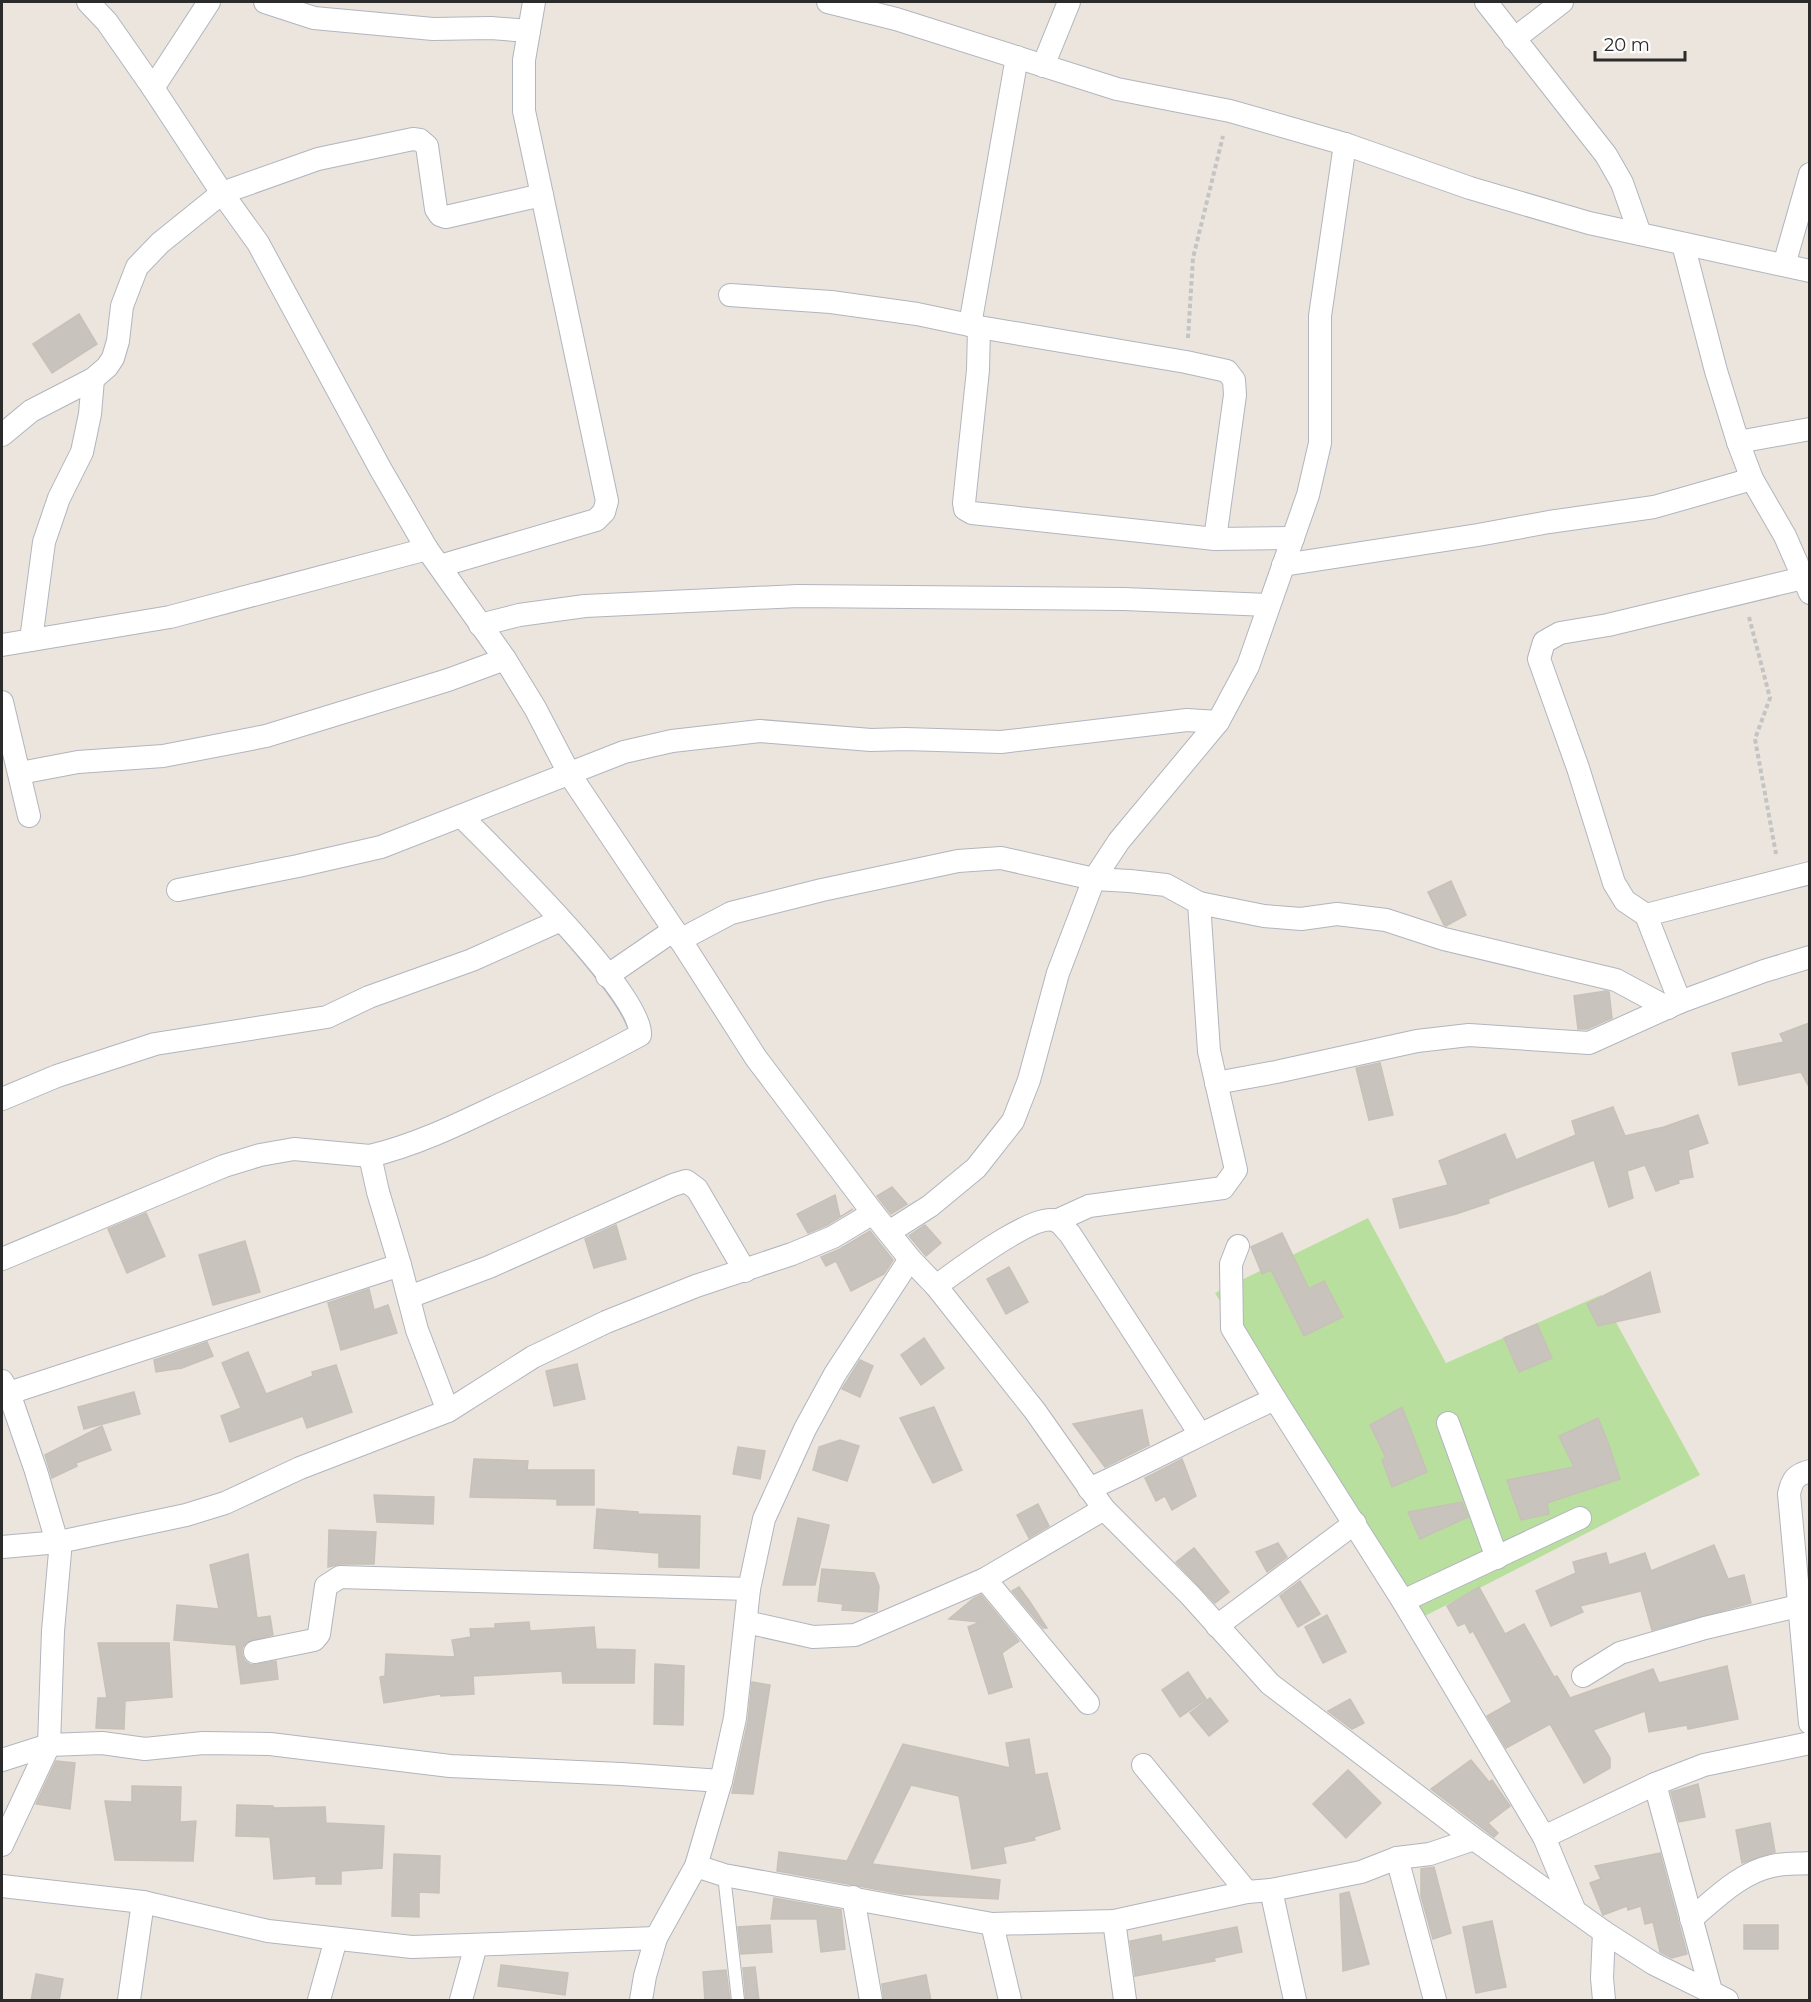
<svg xmlns="http://www.w3.org/2000/svg" width="1811" height="2002" viewBox="0 0 1811 2002" font-family="Montserrat,sans-serif">
	<style>
		.green { fill: #b9df9e }
		.building { fill: #c8c3bc; stroke: #c7c1b8; stroke-width: 1.5 }
		.lines { fill: none; stroke-linecap: round; stroke-linejoin: round }
		.service-casing { stroke: #b1b5be; stroke-width: 14 }
		.minor-casing { stroke: #b1b5be; stroke-width: 24 }
		.path { stroke: #c4c4c4; stroke-width: 4; stroke-dasharray: 4.5 3; stroke-linecap: butt }
		.service { stroke: #fff; stroke-width: 12 }
		.minor { stroke: #fff; stroke-width: 22 }
	</style>
	<rect width="100%" height="100%" fill="#ece5de"/>
	<path class="green" d="M1368,1218L1446,1363L1601,1295L1700,1475L1419,1619L1215,1293Z"/>
	<g class="building">
		<path d="M79,314L97,344L52,373L33,344Z"/>
		<path d="M1451,881L1466,915L1446,926L1444,925L1428,892Z"/>
		<path d="M1606,991L1609,992L1612,1018L1587,1029H1578L1574,996Z"/>
		<path d="M1809,1023V1087L1801,1072L1739,1085L1732,1053L1784,1042L1780,1034Z"/>
		<path d="M1380,1063L1393,1115L1369,1120L1356,1068Z"/>
		<path d="M1613,1107L1625,1136L1664,1127L1698,1115L1708,1143L1688,1150L1693,1177L1678,1180L1679,1183L1656,1191L1645,1165L1627,1171L1633,1198L1609,1207L1594,1160L1488,1199L1489,1203L1456,1214L1400,1228L1393,1199L1448,1185L1439,1161L1505,1134L1516,1160L1576,1135L1572,1121Z"/>
		<path d="M892,1187L907,1204L891,1214L877,1196Z"/>
		<path d="M835,1195L840,1217L853,1209L827,1225L808,1233L797,1214Z"/>
		<path d="M146,1213L165,1256L127,1273L108,1229Z"/>
		<path d="M616,1225L626,1259L594,1268L585,1239Z"/>
		<path d="M925,1225L941,1243L926,1256L909,1236Z"/>
		<path d="M870,1231L893,1260L884,1274L851,1291L836,1261L826,1266L821,1257L840,1249Z"/>
		<path d="M1282,1233L1309,1289L1324,1281L1343,1317L1304,1336L1271,1270L1262,1274L1251,1247Z"/>
		<path d="M245,1241L260,1292L213,1305L199,1255Z"/>
		<path d="M1009,1267L1028,1302L1006,1314L987,1279Z"/>
		<path d="M1650,1272L1660,1312L1598,1326L1587,1304Z"/>
		<path d="M369,1289L374,1310L388,1305L397,1333L341,1350L328,1303Z"/>
		<path d="M1537,1324L1552,1358L1519,1372L1504,1338Z"/>
		<path d="M924,1338L944,1368L921,1385L901,1355Z"/>
		<path d="M207,1342L213,1356L182,1368L156,1372L154,1360Z"/>
		<path d="M248,1352L266,1394L313,1376L312,1372L336,1365L352,1412L307,1428L303,1416L230,1442L221,1416L241,1408L222,1363Z"/>
		<path d="M860,1360L873,1366L860,1397L842,1389Z"/>
		<path d="M577,1364L585,1399L554,1406L546,1371Z"/>
		<path d="M134,1392L140,1414L84,1429L78,1407Z"/>
		<path d="M934,1407L962,1470L933,1483L900,1418Z"/>
		<path d="M1402,1407L1427,1472L1392,1487L1382,1460L1386,1458L1370,1425Z"/>
		<path d="M1142,1410L1149,1445L1105,1467L1073,1424Z"/>
		<path d="M1598,1418L1609,1445L1620,1479L1547,1503L1549,1514L1521,1520L1507,1480L1574,1467L1559,1436Z"/>
		<path d="M102,1426L111,1450L76,1463L77,1466L52,1478L45,1455Z"/>
		<path d="M840,1440L859,1446L847,1481L813,1470L819,1447Z"/>
		<path d="M738,1447L765,1451L760,1479L733,1474Z"/>
		<path d="M474,1459L528,1461L527,1470H594V1505H557V1499L470,1497Z"/>
		<path d="M1182,1459L1196,1496L1172,1510L1165,1496L1156,1501L1145,1478Z"/>
		<path d="M374,1495L434,1497L433,1524L377,1522Z"/>
		<path d="M1462,1502L1468,1517L1420,1539L1408,1512Z"/>
		<path d="M1038,1504L1049,1526L1029,1538L1017,1515Z"/>
		<path d="M597,1509L638,1512V1514L700,1516L699,1568L659,1567V1553L594,1548Z"/>
		<path d="M798,1518L829,1525L815,1585H783Z"/>
		<path d="M329,1530L376,1532L374,1564H340L328,1567Z"/>
		<path d="M1278,1543L1287,1557L1267,1572L1256,1552Z"/>
		<path d="M1714,1545L1728,1579L1744,1575L1751,1603L1652,1630L1641,1591L1580,1606L1583,1612L1551,1626L1536,1591L1576,1573L1573,1562L1606,1553L1609,1565L1645,1553L1651,1571Z"/>
		<path d="M1194,1548L1229,1592L1215,1603L1176,1562Z"/>
		<path d="M248,1554L257,1618L270,1616L273,1635L247,1642L242,1648V1655L245,1661L251,1665L276,1661L278,1679L241,1684L236,1645L174,1640L177,1605L219,1609L210,1565Z"/>
		<path d="M822,1569L874,1573L879,1586L877,1611L873,1612L842,1610L843,1604L818,1601Z"/>
		<path d="M1300,1581L1320,1614L1298,1627L1280,1596Z"/>
		<path d="M1019,1587L1030,1602L1047,1628H1043L1012,1591Z"/>
		<path d="M1479,1587L1505,1634L1524,1624L1554,1677L1557,1676L1570,1698L1653,1669L1659,1683L1727,1666L1738,1719L1688,1729L1687,1725L1649,1732L1645,1711L1593,1730L1610,1758V1768L1584,1783L1550,1724L1506,1748L1487,1716L1512,1702L1473,1631L1470,1633L1465,1623L1458,1626L1447,1606Z"/>
		<path d="M981,1595L1019,1641L1002,1653L1012,1687L989,1694L968,1627L980,1622L949,1619L973,1599Z"/>
		<path d="M1327,1615L1346,1652L1323,1663L1305,1627Z"/>
		<path d="M529,1622L530,1631L594,1627L596,1649L635,1650L634,1683H563L562,1671L473,1676L474,1694L441,1696L440,1694L384,1703L380,1677L385,1676L386,1654L455,1657L452,1640L471,1637L470,1629L495,1628V1624Z"/>
		<path d="M98,1643H169L172,1697L125,1701L124,1729L96,1728L98,1698H107Z"/>
		<path d="M655,1664L684,1666L683,1725L654,1724Z"/>
		<path d="M1188,1672L1206,1699L1180,1717L1162,1690Z"/>
		<path d="M752,1682L770,1685L753,1794L732,1793L748,1721Z"/>
		<path d="M1210,1698L1228,1721L1209,1736L1190,1713Z"/>
		<path d="M1350,1699L1364,1723L1352,1729L1328,1711Z"/>
		<path d="M1029,1739L1035,1775L1047,1773L1060,1829L1034,1837L1035,1840L1003,1847L1006,1863L972,1869L959,1796L911,1785L872,1864L1000,1880L998,1899L902,1894L777,1871L779,1852L847,1861L903,1744L1010,1768L1006,1743Z"/>
		<path d="M1471,1760L1489,1782L1492,1780L1510,1806L1488,1823L1498,1833L1494,1837L1431,1789Z"/>
		<path d="M56,1761L75,1763L70,1809L36,1804Z"/>
		<path d="M1348,1770L1381,1803L1346,1838L1313,1804Z"/>
		<path d="M1698,1784L1705,1817L1679,1822L1671,1792Z"/>
		<path d="M132,1786L181,1787L180,1822L196,1821L193,1861L115,1860L105,1801L132,1802Z"/>
		<path d="M237,1805L273,1806V1808L325,1807L326,1823L384,1826L382,1868L341,1871V1884H316V1876L274,1879L270,1837L236,1836Z"/>
		<path d="M1770,1823L1775,1852L1742,1863L1736,1830Z"/>
		<path d="M1660,1853L1687,1954L1672,1958L1660,1952L1653,1922L1645,1924L1641,1906L1628,1910L1627,1906L1603,1915L1590,1883L1601,1879L1595,1866Z"/>
		<path d="M394,1854L440,1856L439,1893L419,1892V1917L392,1916Z"/>
		<path d="M1434,1867L1451,1933L1433,1939L1421,1896V1869Z"/>
		<path d="M1349,1892L1369,1964L1343,1971L1340,1894Z"/>
		<path d="M774,1898L841,1910L845,1949L821,1952L817,1919H771Z"/>
		<path d="M1492,1921L1506,1987L1476,1993L1463,1927Z"/>
		<path d="M770,1925L772,1952L741,1954L738,1927Z"/>
		<rect x="1744" y="1925" width="34" height="24"/>
		<path d="M1237,1927L1242,1952L1214,1958L1215,1961L1135,1976L1130,1941L1161,1935L1162,1942Z"/>
		<path d="M501,1965L568,1973L565,1995L498,1986Z"/>
		<path d="M755,1967L759,2001H746L743,1968Z"/>
		<path d="M726,1970L730,2001H705L703,1972Z"/>
		<path d="M36,1974L63,1979L59,2001H31Z"/>
		<path d="M926,1975L931,2001H884L882,1984Z"/>
	</g>
	<g class="lines">
		<g class="service-casing">
			<path id="service" d="M724,1875L738,2000"/>
		</g>
		<g class="minor-casing">
			<g id="minor">
				<path d="M88,2L107,22L153,88L222,193L258,243L381,470L427,549L505,659L535,708L570,775L674,930L756,1058L873,1213L910,1259L936,1286L1035,1411L1104,1509L1190,1595L1270,1684L1474,1839L1604,1932L1654,1964L1727,2000"/>
				<path d="M265,2L314,18L433,29L491,28L529,31L534,2"/>
				<path d="M828,2L896,19L1117,89L1230,111L1345,144L1470,188L1589,223L1810,271"/>
				<path d="M1486,2L1606,155L1622,183L1640,234"/>
				<path d="M1514,39L1562,2"/>
				<path d="M1043,66L1069,2"/>
				<path d="M153,88L209,2"/>
				<path d="M1683,244L1716,371L1738,442L1752,479L1785,536L1810,593"/>
				<path d="M1784,265L1810,174"/>
				<path d="M730,295L831,302L917,314L979,327L1186,362L1227,371L1234,380L1235,395L1215,539"/>
				<path d="M970,325L1017,57"/>
				<path d="M979,327L978,370L964,503L965,509L972,513L1215,539L1293,538"/>
				<path d="M2,435L31,411L93,379L107,367L113,358L118,341L122,306L137,267L160,243L222,193L318,159L413,139L420,140L427,146L436,209L440,215L446,217L542,195L524,111V60L529,31"/>
				<path d="M1738,442L1810,429"/>
				<path d="M1283,565L1478,535L1549,522L1654,507L1752,479"/>
				<path d="M440,566L596,520L604,512L607,501L542,195"/>
				<path d="M1803,578L1608,625L1560,633L1544,642L1539,659L1578,768L1614,883L1625,901L1646,915L1810,873"/>
				<path d="M480,625L519,615L585,606L798,596L1124,599L1268,605"/>
				<path d="M31,640L44,542L59,498L82,452L90,414L93,379"/>
				<path d="M2,645L170,617L427,549"/>
				<path d="M2,702L29,816"/>
				<path d="M20,773L78,762L163,756L266,736L448,680L505,659"/>
				<path d="M178,890L298,866L381,847L624,752L672,741L760,731L871,740L905,739L1001,742L1187,720L1218,722"/>
				<path d="M1199,903L1264,916L1301,919L1337,914L1386,920L1444,939L1616,980L1668,1008"/>
				<path d="M1646,915L1680,1002"/>
				<path d="M680,940L731,913L822,890L958,861L1001,858L1094,879L1130,881L1166,885L1199,903L1209,1051L1236,1170L1223,1188L1089,1206L1056,1221"/>
				<path d="M607,976L674,930"/>
				<path d="M1216,1083L1276,1072L1417,1041L1469,1035L1589,1043L1680,1002L1764,971L1810,957"/>
				<path d="M2,1099L57,1076L155,1044L327,1017L369,997L472,960L561,920"/>
				<path d="M889,1232L930,1206L976,1168L1013,1121L1029,1080L1058,973L1094,879L1119,841L1218,722L1248,666L1308,495L1320,443V316L1345,144"/>
				<path d="M1238,1246L1231,1264L1232,1328L1275,1399L1403,1601L1544,1837L1574,1909"/>
				<path d="M2,1259L224,1166L260,1155L294,1149L370,1156"/>
				<path d="M936,1286C956,1272 1035,1211 1057,1221C1061,1223 1066,1230 1070,1234L1200,1434"/>
				<path d="M409,1297L489,1267L673,1185L686,1181L697,1189L745,1271"/>
				<path d="M2,1381L9,1393L36,1471L60,1552L53,1631L49,1745L2,1845"/>
				<path d="M9,1393L400,1265"/>
				<path d="M448,1411L417,1330L400,1265L378,1192L370,1156C416,1145 457,1125 499,1105C547,1083 594,1060 640,1035C643,995 496,851 462,817"/>
				<path d="M1448,1423L1497,1558"/>
				<path d="M1810,1471C1795,1475 1792,1480 1789,1494L1810,1723"/>
				<path d="M1089,1489C1152,1461 1212,1427 1275,1399"/>
				<path d="M2,1547L59,1542L186,1515L225,1503L300,1468L448,1411L533,1357L606,1322L696,1286L792,1254L833,1237L873,1213"/>
				<path d="M1403,1601L1580,1518"/>
				<path d="M746,1622L813,1637L855,1635L985,1579"/>
				<path d="M1217,1626L1355,1523"/>
				<path d="M255,1652L314,1640L319,1634L326,1586L340,1577L749,1589"/>
				<path d="M1583,1676L1620,1653L1705,1628L1798,1606"/>
				<path d="M1088,1703L985,1579L1104,1509"/>
				<path d="M2,1760L49,1745L102,1743L145,1749L203,1743L270,1744L450,1766L621,1774L721,1781"/>
				<path d="M1143,1765L1247,1892"/>
				<path d="M1655,1784L1711,1991"/>
				<path d="M1544,1837L1655,1784L1704,1765L1810,1743"/>
				<path d="M1397,1858L1435,2000"/>
				<path d="M696,1866L724,1875L992,1924L1114,1921L1247,1892L1271,1890L1361,1872L1397,1858L1430,1854L1474,1839"/>
				<path d="M2,1886L143,1902L268,1931L412,1947L656,1938"/>
				<path d="M1271,1890L1295,2000"/>
				<path d="M853,1897L871,2000"/>
				<path d="M1691,1919C1716,1898 1740,1873 1772,1866C1784,1863 1797,1864 1810,1863"/>
				<path d="M1114,1921L1125,2000"/>
				<path d="M992,1924L1010,2000"/>
				<path d="M129,2000L143,1902"/>
				<path d="M319,2000L336,1939"/>
				<path d="M461,2000L476,1945"/>
				<path d="M641,2000L645,1976L656,1938L696,1866L721,1781L735,1718L749,1589L764,1519L805,1429L835,1374L910,1259"/>
				<path d="M1604,2000L1602,1978L1604,1932"/>
			</g>
		</g>
		<g class="path">
			<path d="M1188,338L1193,258L1223,136"/>
			<path d="M1749,617L1770,698L1755,739L1776,854"/>
		</g>
		<use href="#service" class="service"/>
		<use href="#minor" class="minor"/>
	</g>
	<rect width="1811" height="2002" fill="none" stroke="#2b2b2b" stroke-width="6"/>
	<path d="M1595 51v9h90v-9" fill="none" stroke="#2b2b2b" stroke-width="3"/>
	<text x="1604" y="51" font-size="18" fill="#2b2b2b" stroke="#ffffff" stroke-width="4.5" paint-order="stroke">20 m</text>
</svg>
